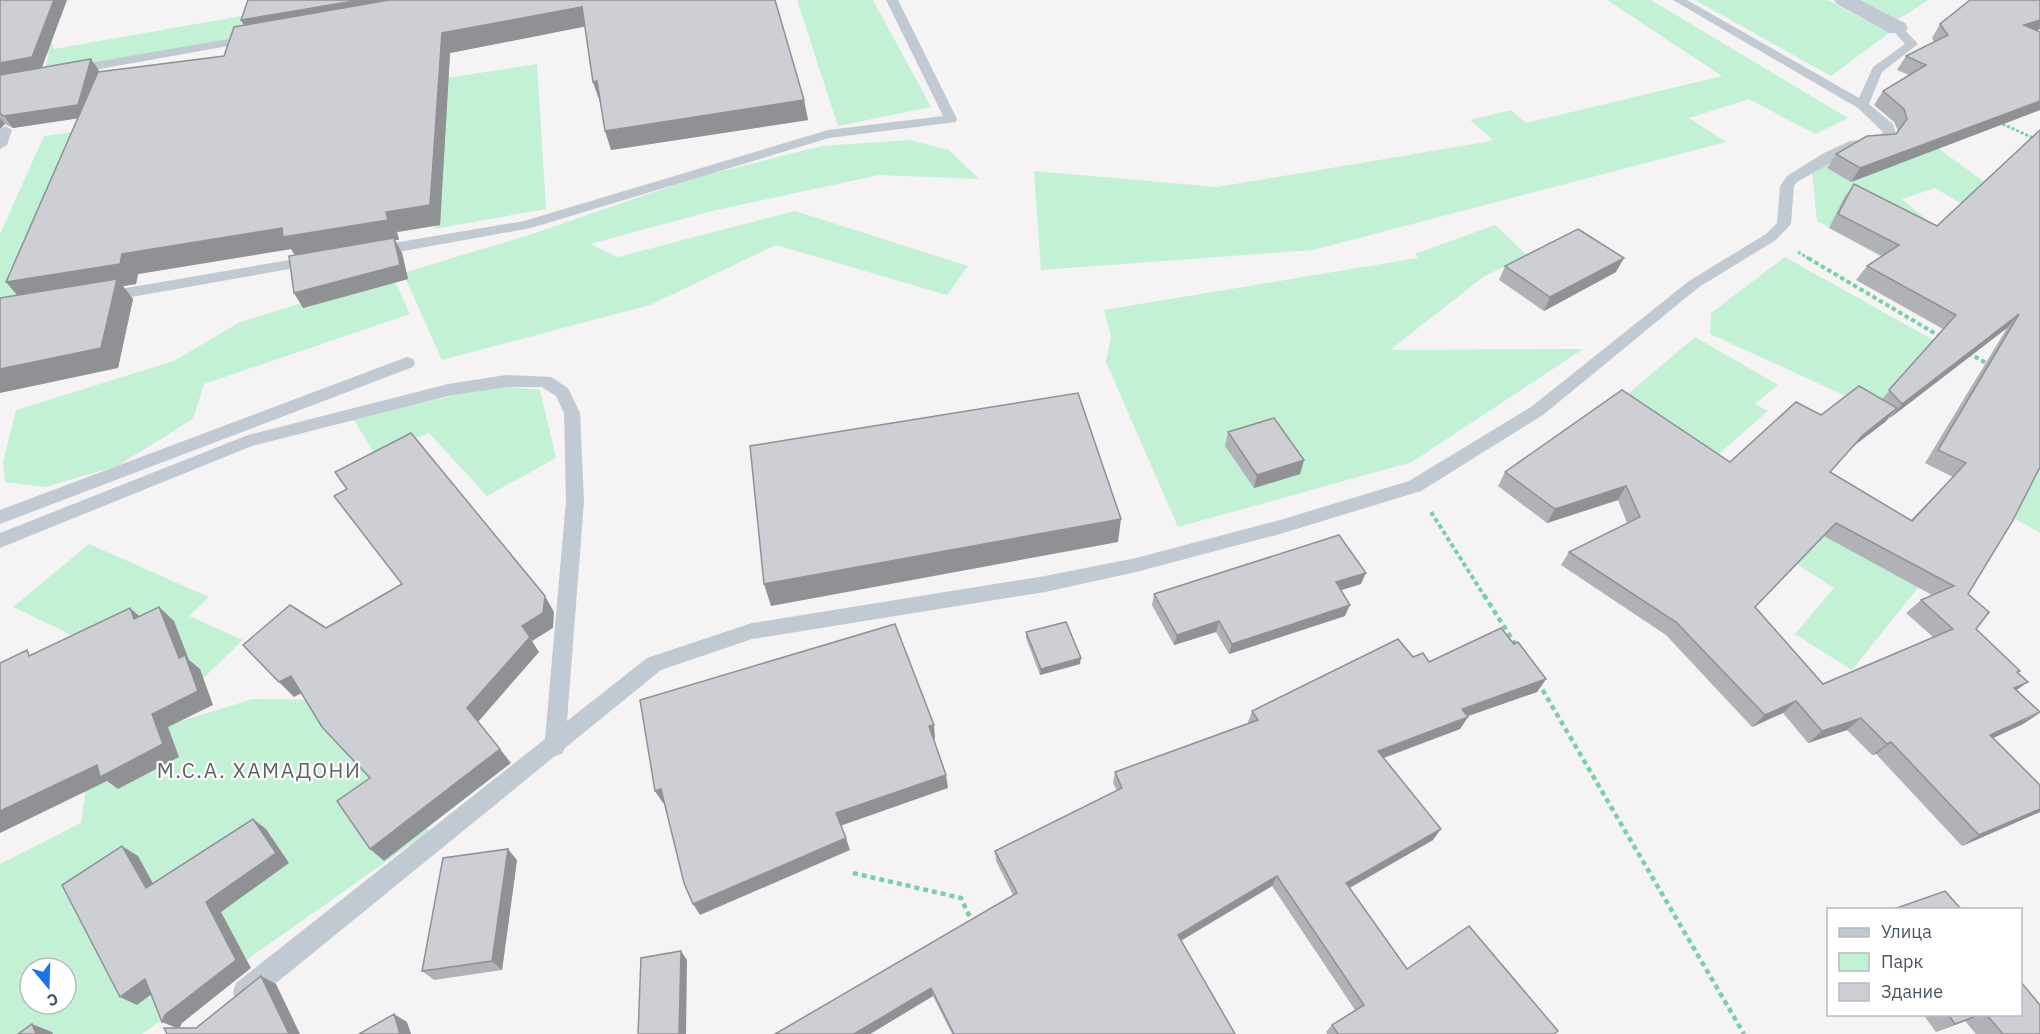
<svg xmlns="http://www.w3.org/2000/svg" width="2040" height="1034" viewBox="0 0 2040 1034" font-family="'IBM Plex Sans',sans-serif">
	<style>
		.green { fill: #c3f1d5; fill-rule: evenodd }
		.lines { fill: none; stroke-linecap: round; stroke-linejoin: round }
		.path-far2 { stroke: #7ad0a6; stroke-width: 3; stroke-dasharray: 3 2; stroke-linecap: butt }
		.path-far1 { stroke: #7ad0a6; stroke-width: 4; stroke-dasharray: 4.5 3; stroke-linecap: butt }
		.path { stroke: #7ad0a6; stroke-width: 4.5; stroke-dasharray: 5 4; stroke-linecap: butt }
		.lane { fill: #c1cad2; fill-rule: evenodd }
		.street { fill: #c1cad2; fill-rule: evenodd }
		.wall { fill: #b0b2b7; fill-rule: evenodd }
		.shaded-wall { fill: #909195 }
		.building { fill: #cdcfd5; stroke: #909195; stroke-width: 1.5; fill-rule: evenodd }
		.labels { text-anchor: middle; stroke-width: 4.5; stroke-linejoin: round; paint-order: stroke }
		.quarter-label { font-size: 21px; letter-spacing: 1.5px; fill: #5f6368; stroke: #fff }
	</style>
	<rect width="100%" height="100%" fill="#f5f3f3"/>
	<g class="green">
		<path d="M332,0H441L442,4L44,72L49,54L16,56L50,37L54,49Z"/>
		<path d="M797,0H873L931,107L838,126Z"/>
		<path d="M1607,0H1651L1848,118L1815,134L1749,99L1689,118L1726,142L1313,250L1041,270L1034,171L1217,187L1486,142L1493,140L1470,120L1511,110L1526,123L1722,76Z"/>
		<path d="M1695,0H1828L1889,33L1831,76Z"/>
		<path d="M1860,0H1929L1898,19Z"/>
		<path d="M537,64L546,209L434,229L440,79Z"/>
		<path d="M89,130L21,295L0,298V234L44,136Z"/>
		<path d="M1917,133L2040,222L2027,242L1935,188L1902,199L1958,246L1915,276L1817,221L1812,171Z"/>
		<path d="M909,140L949,150L979,179L879,175L712,211L590,244L618,257L795,211L968,266L947,295L776,245L650,305L442,360L403,273L532,234L695,178L822,146Z"/>
		<path d="M1495,225L1527,255L1483,277L1390,350L1583,349L1412,462L1178,527L1106,362L1111,336L1104,310L1418,258L1415,254Z"/>
		<path d="M1785,257L1944,346L1872,408L1710,334L1711,313Z"/>
		<path d="M392,275L410,314L204,384L193,419L117,466L45,487L5,482L3,462L16,410L174,361L240,322Z"/>
		<path d="M1695,337L1778,385L1755,404L1768,411L1713,459L1622,399Z"/>
		<path d="M497,386L540,390L556,458L487,496L429,433L375,455L353,418Z"/>
		<path d="M2040,465V533L1998,509Z"/>
		<path d="M1830,524L1924,580L1852,670L1795,634L1834,588L1795,563Z"/>
		<path d="M89,544L209,597L189,616L243,640L161,719L114,655L13,607Z"/>
		<path d="M253,699L346,700L429,831L142,1034H0V864L81,823L92,748ZM30,968H66V1004H30Z"/>
	</g>
	<g class="lines">
		<g class="path-far2">
			<path d="M1998,122L2040,141"/>
			<path d="M1798,252L1811,260"/>
		</g>
		<g class="path-far1">
			<path d="M1808,258L1941,337"/>
			<path d="M1968,353L1988,364"/>
			<path d="M1431,512L1485,597"/>
		</g>
		<g class="path">
			<path d="M1484,595L1517,647"/>
			<path d="M1538,682L1744,1034"/>
			<path d="M853,873L961,898L973,924"/>
		</g>
		<g class="lane">
			<path d="M886,0H898L957,119L956,122L829,138L531,228L376,256L369,251L376,246L524,221L828,130L943,116Z"/>
			<path d="M1673,0H1687L1859,98L1873,67L1905,44L1891,28L1901,26L1918,44L1882,72L1869,104L1893,124L1896,133L1885,146L1857,148L1797,182L1794,186L1791,224L1776,240L1699,287L1543,415L1421,491L1280,534L1136,572L1045,592L752,639L661,670L565,748L562,754L555,756L254,1001L245,1004L236,1001L233,992L236,983L545,739L566,501L564,413L556,396L542,387H506L448,396L252,446L0,548V533L248,435L448,384L506,375L551,377L568,388L580,413L584,501L567,721L647,658L752,623L1045,576L1136,558L1280,520L1409,481L1531,407L1689,281L1766,234L1777,223L1780,186L1787,176L1824,153L1850,141L1876,139L1883,132L1858,108Z"/>
			<path d="M252,35L258,39L256,41L72,74L66,70L72,66Z"/>
			<path d="M6,126L12,130L7,145L0,149V129Z"/>
			<path d="M313,256L318,258L320,261L318,264L103,302L95,297L103,292Z"/>
			<path d="M407,357L413,359L415,363L413,367L0,524V510Z"/>
		</g>
		<path class="street" d="M1834,0H1860L1905,23L1908,28L1905,33H1889L1837,4Z"/>
	</g>
	<g class="wall">
		<path d="M0,0L41,68L99,72L680,0L804,100L808,120L611,150L600,102L593,82L585,26L450,53L440,225L397,232L399,240H395L402,253L408,279L303,308L295,255L291,249L138,274L136,284L123,286L133,299L118,368L17,295L6,282L78,118L13,128L5,124L0,129Z"/>
		<path d="M2040,0V29L2037,30L2040,32V110L1851,182L1827,168L1836,154L1896,134L1898,131L1894,122L1874,105L1883,91L1909,75L1897,70L1906,56L1934,42L1932,38L1940,24Z"/>
		<path d="M2040,130V467L1968,594L1976,629L2017,672L2016,690L2023,724L1993,738L2040,812L1962,846L1876,754L1872,755L1847,730L1808,743L1783,713L1752,727L1666,635L1561,565L1569,552L1627,523L1618,500L1547,523L1498,486L1505,472L1730,462L1821,415L1882,399L1943,329L1856,280L1867,266L1882,256L1829,228L1844,198L1854,184L1937,226ZM2007,328L1925,463L1953,477L1911,520L1830,472L1851,448L1885,422L1890,417V418ZM1824,536L1932,595L1921,600L1906,613L1933,637L1823,684L1755,607Z"/>
		<path d="M1505,266L1616,272L1544,311L1499,280Z"/>
		<path d="M1228,432L1304,460L1300,474L1254,488L1225,446Z"/>
		<path d="M1361,584L1341,590L1345,616L1229,654L1216,632L1174,645L1152,605L1154,594Z"/>
		<path d="M1026,632L1080,664L1040,675L1026,638Z"/>
		<path d="M1413,657L1429,662L1546,679L1537,692L1467,716L1468,717L1460,729L1384,758L1433,840L1350,888L1407,969L1554,1034H1327L1326,1032L1332,1025L1355,1010L1272,886L1181,941L1235,1034H952L933,996L870,1034L1013,895L996,861L995,851L1117,791L1113,783L1115,772L1248,723V722L1252,711Z"/>
		<path d="M517,860L502,970L434,980L422,971Z"/>
		<path d="M1923,1014H2020L2040,1034H1976L1965,1021L1936,1032Z"/>
	</g>
	<g class="shaded-wall">
		<path d="M54,0H67L41,70L0,77V63Z"/>
		<path d="M360,0H434L248,34L241,20Z"/>
		<path d="M582,7L588,26L450,53L440,225L397,232L399,240H395L402,253L408,279L303,308L294,293L296,257L291,249L138,274L136,284L123,286L133,299L118,368L0,393V369L24,303L6,282L122,254L386,212L442,33Z"/>
		<path d="M2040,20V29L2015,39L2024,25Z"/>
		<path d="M91,59L100,72L87,117L13,128L4,116Z"/>
		<path d="M597,81L603,101L600,102L593,82Z"/>
		<path d="M804,100L808,120L611,150L605,131Z"/>
		<path d="M2040,101V110L1851,182L1860,168Z"/>
		<path d="M0,118L5,124L0,129Z"/>
		<path d="M1624,258L1616,272L1544,311L1550,297Z"/>
		<path d="M2019,314L2007,328L1890,418L1902,404Z"/>
		<path d="M1897,408L1885,422L1851,448L1863,435Z"/>
		<path d="M1304,460L1300,474L1254,488L1257,475Z"/>
		<path d="M1626,486L1618,500L1547,523L1555,509Z"/>
		<path d="M1121,519L1118,542L771,606L764,584Z"/>
		<path d="M1366,573L1361,584L1332,593L1336,582Z"/>
		<path d="M545,596L554,612L553,628L532,641L539,652L478,722L467,708L522,626Z"/>
		<path d="M1350,605L1345,616L1229,654L1232,644Z"/>
		<path d="M159,607L174,621L189,660L200,669L213,705L168,727L179,757L118,789L107,781L0,833V811L152,714L179,658Z"/>
		<path d="M130,608L146,622L134,619Z"/>
		<path d="M1219,621L1216,632L1174,645L1177,635Z"/>
		<path d="M1081,658L1080,664L1040,675L1041,669Z"/>
		<path d="M291,676L306,691L294,697L279,682Z"/>
		<path d="M1546,679L1537,692L1454,721L1462,709Z"/>
		<path d="M2028,682L2011,694L2014,688Z"/>
		<path d="M1796,701L1783,713L1752,727L1765,715Z"/>
		<path d="M2040,713L2023,724L1974,747L1990,735Z"/>
		<path d="M1468,717L1460,729L1372,762L1378,751Z"/>
		<path d="M1861,718L1847,730L1808,743L1822,731Z"/>
		<path d="M934,725L935,738L931,740L929,726Z"/>
		<path d="M1891,742L1876,754L1872,755L1887,744Z"/>
		<path d="M500,749L511,763L384,861L370,849Z"/>
		<path d="M946,775L948,788L840,826L836,813Z"/>
		<path d="M661,789L668,802L663,803L655,791Z"/>
		<path d="M2040,809V812L1962,846L1979,835Z"/>
		<path d="M253,819L266,829L289,863L221,912L251,968L182,1023L179,1029L162,1022L206,902Z"/>
		<path d="M1441,829L1433,840L1340,893L1346,883Z"/>
		<path d="M846,838L850,850L700,915L693,904Z"/>
		<path d="M122,846L138,856L161,898L146,888Z"/>
		<path d="M508,849L517,860L502,970L492,961Z"/>
		<path d="M1277,876L1272,886L1175,944L1178,935Z"/>
		<path d="M681,951L687,960L686,1034H679Z"/>
		<path d="M261,976L276,984L300,1034H289Z"/>
		<path d="M145,979L161,987L137,1005L120,997Z"/>
		<path d="M931,988L933,996L870,1034H854Z"/>
		<path d="M394,1014L407,1022L411,1034H400Z"/>
		<path d="M1981,1014L1965,1021L1936,1032L1955,1024Z"/>
		<path d="M32,1024L52,1032L53,1034H36Z"/>
	</g>
	<g class="building">
		<path d="M0,0H54L32,57L0,63Z"/>
		<path d="M248,0H360L241,20Z"/>
		<path d="M389,0H775L804,100L605,131L597,81L593,82L582,7L442,33L430,205L386,212L388,220L283,237L282,228L122,254L120,264L6,282L98,72L224,56L234,27Z"/>
		<path d="M1970,0H2040V20L2024,25L2040,32V101L1860,168L1836,154L1867,136L1896,134L1907,119L1904,109L1883,91L1926,65L1906,56L1948,35L1940,24Z"/>
		<path d="M91,59L78,105L4,116L0,114V75Z"/>
		<path d="M2040,130V467L2012,522L1968,594L1989,612L1976,629L2020,671L2017,672L2028,682L2014,688L2040,712L1990,735L2040,785V809L1979,835L1891,742L1887,744L1861,718L1822,731L1796,701L1765,715L1676,622L1569,552L1640,517L1626,486L1555,509L1505,472L1622,390L1730,462L1796,402L1821,415L1859,386L1897,408L1863,435L1830,472L1912,521L1966,463L1938,450L2019,314L1902,404L1889,390L1956,315L1867,266L1899,245L1838,214L1854,184L1937,226ZM1836,523L1954,586L1921,600L1953,629L1823,684L1755,607Z"/>
		<path d="M1578,229L1624,258L1550,297L1505,266Z"/>
		<path d="M394,238L400,265L294,293L289,256Z"/>
		<path d="M117,279L101,348L0,369V298Z"/>
		<path d="M1078,393L1121,519L764,584L750,446Z"/>
		<path d="M1274,418L1304,460L1257,475L1228,432Z"/>
		<path d="M411,433L545,596L543,613L522,626L530,637L467,708L500,749L370,849L337,801L370,778L322,727L291,676L279,682L243,645L290,605L326,628L402,584L334,496L347,489L335,472Z"/>
		<path d="M1339,535L1366,573L1336,582L1350,605L1232,644L1219,621L1177,635L1154,594Z"/>
		<path d="M159,607L179,658L185,655L198,691L152,714L163,744L100,777L97,765L0,811V663L27,650L29,656L130,608L134,619Z"/>
		<path d="M1066,622L1081,658L1041,669L1026,632Z"/>
		<path d="M895,624L934,725L929,726L946,775L836,813L846,838L693,904L684,883L661,789L655,791L640,700Z"/>
		<path d="M1501,628L1514,644L1518,642L1546,679L1462,709L1468,717L1378,751L1441,829L1346,883L1407,969L1469,926L1558,1031L1554,1034H1338L1332,1025L1364,1005L1277,876L1178,935L1235,1034H954L931,988L854,1034H775L1017,893L995,851L1122,788L1115,772L1258,720L1252,711L1398,639L1413,657L1423,653L1429,662Z"/>
		<path d="M253,819L276,853L206,902L236,960L165,1015L162,1022L145,979L120,997L62,885L122,846L146,888Z"/>
		<path d="M508,849L492,961L422,971L443,858Z"/>
		<path d="M1945,891L1961,909H1894Z"/>
		<path d="M681,951L679,1034H638L641,958Z"/>
		<path d="M261,976L289,1034H167L164,1028H196Z"/>
		<path d="M2020,981L2040,1005V1034H2003L1986,1014H2020Z"/>
		<path d="M394,1014L400,1034H359Z"/>
		<path d="M1948,1014H1981L1955,1024Z"/>
		<path d="M32,1024L36,1034H18Z"/>
	</g>
	<g class="labels">
		<g class="quarter-label">
			<text x="259" y="778">М.С.А. ХАМАДОНИ</text>
		</g>
	</g>
	<rect x="1827" y="908" width="195" height="108" fill="#ffffff" stroke="#b7bbc0" stroke-width="1.5"/>
	<rect x="1839" y="928" width="30" height="9" fill="#c1cad2" stroke="#b7bbc0" stroke-width="1.5"/>
	<text x="1881" y="938" font-size="18" fill="#4a5661">Улица</text>
	<rect x="1839" y="953" width="30" height="18" fill="#c3f1d5" stroke="#b7bbc0" stroke-width="1.5"/>
	<text x="1881" y="968" font-size="18" fill="#4a5661">Парк</text>
	<rect x="1839" y="983" width="30" height="18" fill="#cdcfd5" stroke="#b7bbc0" stroke-width="1.5"/>
	<text x="1881" y="998" font-size="18" fill="#4a5661">Здание</text>
	<g transform="translate(48 986) rotate(161)"><circle r="28" fill="#ffffff" stroke="#b7bbc0" stroke-width="1.5"/>
	<path d="M0-4.5L10 22L0 15L-10 22Z" fill="#1a73e8"/>
	<text y="-9" font-size="16" font-weight="bold" text-anchor="middle" fill="#4a5661">С</text>
	</g>
</svg>
